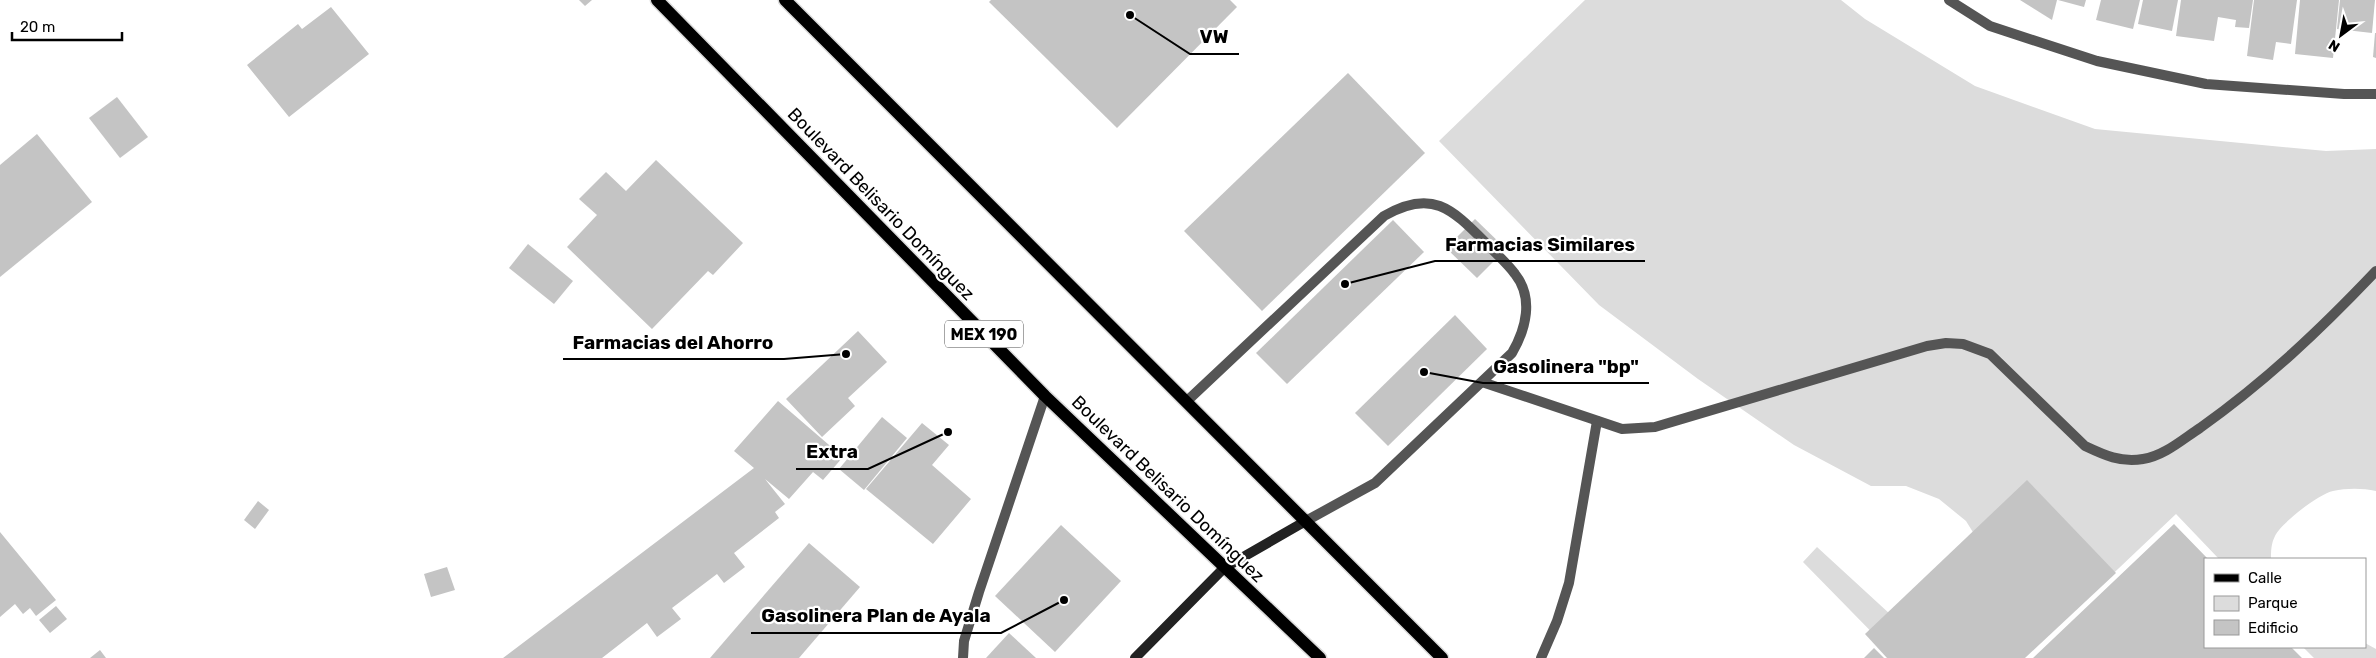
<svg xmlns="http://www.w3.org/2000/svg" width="2376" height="658" viewBox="0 0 2376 658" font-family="Rubik,sans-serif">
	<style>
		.green { fill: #dcdcdc }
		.building { fill: #c4c4c4 }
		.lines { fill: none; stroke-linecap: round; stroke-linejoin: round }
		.primary-casing { stroke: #dbdbdb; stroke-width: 15 }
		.lane { stroke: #555; stroke-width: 10 }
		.street { stroke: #555; stroke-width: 10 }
		.secondary { stroke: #222; stroke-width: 10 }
		.primary { stroke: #000; stroke-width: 12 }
		.labels { text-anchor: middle; stroke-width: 4.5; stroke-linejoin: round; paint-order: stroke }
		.shield { fill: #fff; stroke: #4c4c4c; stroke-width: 1 }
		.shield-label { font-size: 16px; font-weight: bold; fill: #000 }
		.street-label { font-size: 18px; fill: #000; stroke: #fff }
		.leader { fill: none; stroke: #000; stroke-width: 2 }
		.callout-dot { fill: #000; stroke: #fff; stroke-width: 2 }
		.callout-label { font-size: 19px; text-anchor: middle; font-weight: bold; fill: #000; stroke: #fff; stroke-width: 4.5; stroke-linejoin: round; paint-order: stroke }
	</style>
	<rect width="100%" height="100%" fill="#fff"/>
	<g class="green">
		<path d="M1585,0H1841L1865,19L1975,86L2095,129L2326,151L2376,149V491C2362,488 2347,488 2333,491C2319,494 2281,523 2275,536C2271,544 2271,551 2271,559H2219L2176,514L2024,658H1897L1803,562L1817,547L1915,637L1984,550L1966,521L1939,499L1906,486H1871L1794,445L1698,379L1599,305L1439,141Z"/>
		<path d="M2365,643L2376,649V658H2314L2303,647H2365Z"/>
	</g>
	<g class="building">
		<path d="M579,0H592L585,6Z"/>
		<path d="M991,0H1230L1237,7L1117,128L989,2Z"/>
		<path d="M2020,0H2057L2052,20Z"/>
		<path d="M2058,0H2086L2084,7Z"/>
		<path d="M2101,0H2140L2133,29L2096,20Z"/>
		<path d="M2143,0H2178L2172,31L2138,24Z"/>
		<path d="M2181,0H2253L2249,28L2235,27L2236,20L2218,17L2214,41L2176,36Z"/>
		<path d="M2254,0H2297L2291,44L2276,42L2273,60L2247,56Z"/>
		<path d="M2300,0H2339L2333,58L2295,54Z"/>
		<path d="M2340,0H2375L2372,33L2337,29Z"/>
		<path d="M331,7L369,54L289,117L247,65L298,24L302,29Z"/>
		<path d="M2375,33H2376V58L2373,57Z"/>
		<path d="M1348,73L1425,153L1262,311L1184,231Z"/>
		<path d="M117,97L148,137L120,158L89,118Z"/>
		<path d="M37,134L92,202L0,277V165Z"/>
		<path d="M656,160L743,243L713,275L708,271L652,329L567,247L597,215L579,199L606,172L626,191Z"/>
		<path d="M1475,219L1506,249L1477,278L1446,248Z"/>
		<path d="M1393,220L1424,252L1287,384L1256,353Z"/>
		<path d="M528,244L573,281L554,304L509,268Z"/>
		<path d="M1455,315L1487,349L1388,446L1355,413Z"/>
		<path d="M858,331L887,362L848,398L855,406L822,437L786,399Z"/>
		<path d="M778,401L843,457L823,480L813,472L789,499L765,479L785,504L775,512L779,518L734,553L745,567L724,583L717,574L672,608L681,619L657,637L647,623L602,658H503L754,468L734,451Z"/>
		<path d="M882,417L907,438L864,490L839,469Z"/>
		<path d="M922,423L949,445L932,465L971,499L933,544L866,489Z"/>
		<path d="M2027,480L2116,573L2025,658H1887L1865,634Z"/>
		<path d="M258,501L269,510L255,529L244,520Z"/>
		<path d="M2174,524L2208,559H2205V647H2291L2302,658H2033Z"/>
		<path d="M1061,525L1121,581L1055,652L995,596Z"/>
		<path d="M0,532L56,600L36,616L30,608L23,614L15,604L0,617Z"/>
		<path d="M809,543L860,587L799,658H710Z"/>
		<path d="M447,567L455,590L431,597L424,574Z"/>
		<path d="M56,606L67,619L50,633L39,620Z"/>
		<path d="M1009,633L1036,658H986Z"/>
		<path d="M1874,648L1884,658H1864Z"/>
		<path d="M100,650L106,658H90Z"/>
	</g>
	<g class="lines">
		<g class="primary-casing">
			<g id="primary">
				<path d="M657,0L1045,396L1320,658"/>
				<path d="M785,0L1442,658"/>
			</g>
		</g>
		<g class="lane">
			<path d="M1482,382L1622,429L1655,427L1927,346L1946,343L1963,344L1990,354L2085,446C2104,455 2121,463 2143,459C2164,456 2183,439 2200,428C2266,381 2320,330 2376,271"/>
			<path d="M1187,401L1384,216C1432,188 1452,209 1486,243C1495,253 1507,263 1515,274C1534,298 1526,329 1512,353L1375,483L1304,522"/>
			<path d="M963,658L964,641L979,592L1045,396"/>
			<path d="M1541,658L1557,621L1569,583L1597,421"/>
		</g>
		<path class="street" d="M1949,0L1990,26L2097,61L2206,84L2344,94H2376"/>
		<path class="secondary" d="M1135,658L1224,568L1304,522"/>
		<use href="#primary" class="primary"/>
	</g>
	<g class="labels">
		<rect class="shield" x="945" y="320.5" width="78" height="27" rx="4"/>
		<g class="shield-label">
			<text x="984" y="340">MEX 190</text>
		</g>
		<g class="street-label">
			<text transform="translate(881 204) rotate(46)" y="6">Boulevard Belisario Domínguez</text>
			<text transform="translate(1168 489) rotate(44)" y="6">Boulevard Belisario Domínguez</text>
		</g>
	</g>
	<path class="leader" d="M1130 15L1190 54H1239M1345 284L1435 261H1645M846 354L784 359H563M1424 372L1483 383H1649M948 432L868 469H796M1064 600L1001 633H751"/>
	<g class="callout-dot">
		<circle cx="1130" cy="15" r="5"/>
		<circle cx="1345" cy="284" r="5"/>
		<circle cx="846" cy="354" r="5"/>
		<circle cx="1424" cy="372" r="5"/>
		<circle cx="948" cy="432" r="5"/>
		<circle cx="1064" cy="600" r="5"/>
	</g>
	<g class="callout-label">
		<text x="1214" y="43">VW</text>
		<text x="1540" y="251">Farmacias Similares</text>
		<text x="673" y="349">Farmacias del Ahorro</text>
		<text x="1566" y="373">Gasolinera "bp"</text>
		<text x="832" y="458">Extra</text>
		<text x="876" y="622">Gasolinera Plan de Ayala</text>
	</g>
	<rect x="2204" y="558" width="162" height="90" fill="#ffffff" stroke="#999999"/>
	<rect x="2214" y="574" width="25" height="8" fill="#000000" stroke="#999999"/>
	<text x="2248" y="583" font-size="15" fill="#000000">Calle</text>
	<rect x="2214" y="596" width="25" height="15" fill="#dcdcdc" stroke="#999999"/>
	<text x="2248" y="608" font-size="15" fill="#000000">Parque</text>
	<rect x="2214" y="620" width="25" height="15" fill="#c4c4c4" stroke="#999999"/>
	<text x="2248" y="633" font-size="15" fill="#000000">Edificio</text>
	<g transform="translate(2341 35) rotate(212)" stroke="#ffffff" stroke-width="4" paint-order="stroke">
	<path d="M0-4L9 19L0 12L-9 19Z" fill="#000000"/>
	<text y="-8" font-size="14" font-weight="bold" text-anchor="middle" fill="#000000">N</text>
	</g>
	<path d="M12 32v8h110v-8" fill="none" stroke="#000000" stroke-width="2.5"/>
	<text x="20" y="32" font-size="15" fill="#000000" stroke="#ffffff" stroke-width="4" paint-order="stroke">20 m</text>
</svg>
